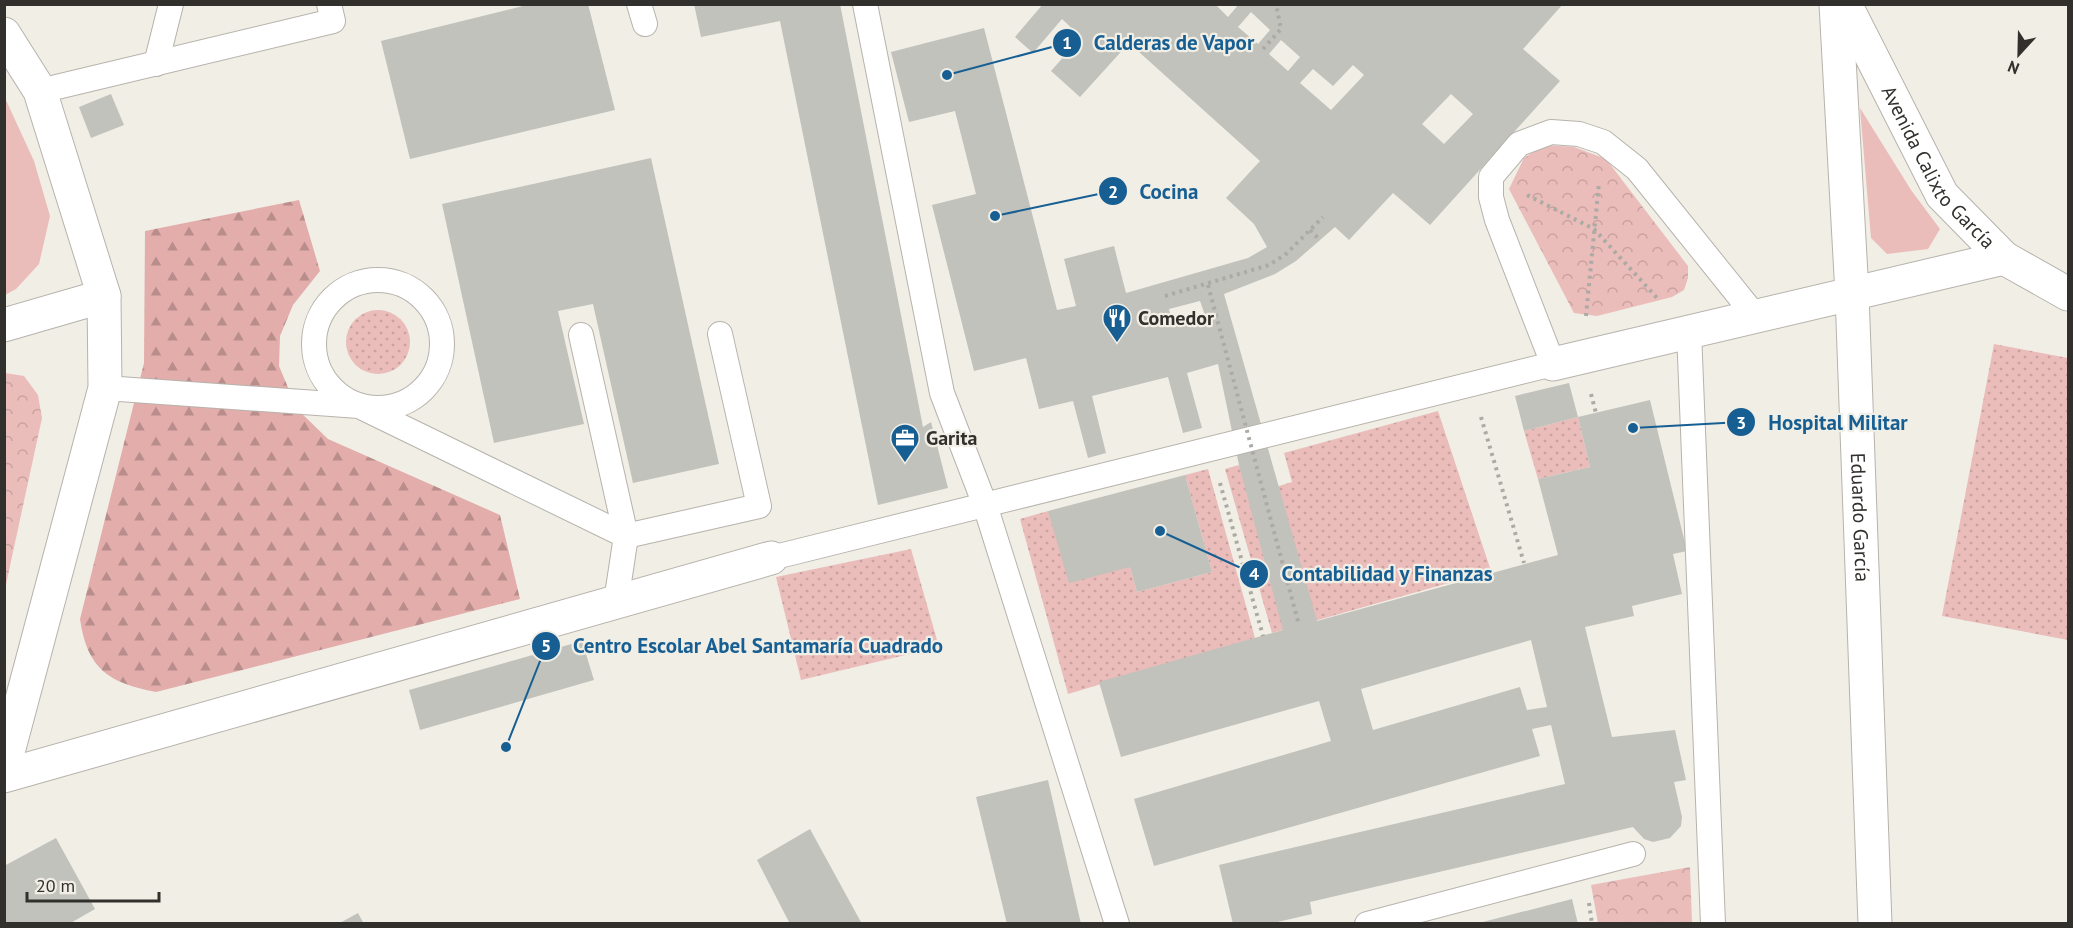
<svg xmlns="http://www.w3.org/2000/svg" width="2073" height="928" viewBox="0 0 2073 928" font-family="'PT Sans',sans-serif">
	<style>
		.grass { fill: #eabcba }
		.forest { fill: url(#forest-firs) }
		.park { fill: url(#park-crowns) }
		.garden { fill: url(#garden-dots) }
		.building { fill: #c1c2bb; fill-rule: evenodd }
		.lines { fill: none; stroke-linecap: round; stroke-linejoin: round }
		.service-casing { stroke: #b7b3ac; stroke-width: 26 }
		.minor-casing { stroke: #b7b3ac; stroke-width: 35 }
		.secondary-casing { stroke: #b7b3ac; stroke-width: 35 }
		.path { stroke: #acaaa4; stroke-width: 4; stroke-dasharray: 3 4.5; stroke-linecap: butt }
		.service { stroke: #fff; stroke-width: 24 }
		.minor { stroke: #fff; stroke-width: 33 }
		.secondary { stroke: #fff; stroke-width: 33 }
		.path-bridge { stroke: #acaaa4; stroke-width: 4; stroke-dasharray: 3 4.5; stroke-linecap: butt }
		.labels { text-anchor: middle; stroke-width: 4.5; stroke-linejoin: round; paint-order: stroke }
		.street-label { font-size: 20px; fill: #32302d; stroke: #f1eee6 }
		.poi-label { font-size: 20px; font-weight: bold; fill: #32302d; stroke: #f1eee6; text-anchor: start }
		.leader { fill: none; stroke: #175f93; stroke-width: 2 }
		.callout-dot { fill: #175f93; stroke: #f1eee6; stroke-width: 2 }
		.mark-label { font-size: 18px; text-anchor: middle; font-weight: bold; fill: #fff }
		.callout-label { font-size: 21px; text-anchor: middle; font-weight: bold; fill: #175f93; stroke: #f1eee6; stroke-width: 4.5; stroke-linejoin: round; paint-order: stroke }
	</style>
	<defs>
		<pattern id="forest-firs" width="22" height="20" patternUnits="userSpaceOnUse" patternTransform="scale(1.5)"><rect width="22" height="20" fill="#e2adab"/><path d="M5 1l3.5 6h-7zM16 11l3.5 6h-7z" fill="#b88d8c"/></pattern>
		<pattern id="park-crowns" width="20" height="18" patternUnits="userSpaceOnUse" patternTransform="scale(1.5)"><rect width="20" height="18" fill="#eabcba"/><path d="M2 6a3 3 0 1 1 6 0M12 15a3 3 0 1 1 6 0" fill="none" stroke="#c9a2a0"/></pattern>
		<pattern id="garden-dots" width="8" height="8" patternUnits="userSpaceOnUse" patternTransform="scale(1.5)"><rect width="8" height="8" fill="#eabcba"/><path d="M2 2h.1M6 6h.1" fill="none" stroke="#c9a2a0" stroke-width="1.8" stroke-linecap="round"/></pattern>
	</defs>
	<rect width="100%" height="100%" fill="#f1eee6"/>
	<g class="grass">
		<path d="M5,98L34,161L50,216L39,264L16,289L5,295Z"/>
		<path d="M1860,108L1911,190L1940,229L1928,249L1887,254L1871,238Z"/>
	</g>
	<path class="forest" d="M299,200L320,271L293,305L280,336L279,366L297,409L328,439L500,515L520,599L156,692C109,683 87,669 80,619L144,363L145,231Z"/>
	<g class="park">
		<path d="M1544,145L1574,147L1606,159L1688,266V278L1684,290L1672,297L1597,316L1574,313L1509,189L1524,158Z"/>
		<path d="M5,373L24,376L38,395L42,418L5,589Z"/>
		<path d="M1690,867L1692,923H1598L1591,885Z"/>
	</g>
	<g class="garden">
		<circle cx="378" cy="342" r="32"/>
		<path d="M1994,344L2068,358V640L1942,616Z"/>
		<path d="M1438,411L1491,571L1272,633L1225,469L1239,465L1249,495L1292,482L1284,453Z"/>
		<path d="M1578,417L1590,467L1538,479L1524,431Z"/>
		<path d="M1208,469L1255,638L1068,694L1020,519L1048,511L1130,567L1137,592L1212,572L1185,475Z"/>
		<path d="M911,549L939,647L801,680L776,577Z"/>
	</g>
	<g class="building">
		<path d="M531,4H588L615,110L410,159L381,41Z"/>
		<path d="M694,4H840L923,427L931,422L948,488L878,505L780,21L701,37Z"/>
		<path d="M1043,4H1215L1228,17L1239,4H1563L1523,49L1560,81L1430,225L1393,193L1349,240L1335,227L1296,261L1275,274L1224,294L1317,621L1558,555L1538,479L1590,467L1578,417L1650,400L1687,551L1673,554L1682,594L1632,606L1634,616L1585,627L1612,737L1675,730L1686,780L1674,782L1682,817L1681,826L1670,838L1653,842L1644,839L1633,827L1310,902L1312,914L1269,924H1233L1219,865L1565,784L1551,725L1532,729L1540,756L1154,866L1134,799L1331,741L1319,701L1121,757L1099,682L1283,630L1239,465L1218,364L1187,373L1202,428L1183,433L1168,377L1092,396L1106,453L1088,458L1073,401L1039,409L1026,358L974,371L932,205L976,194L955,111L909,122L891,52L984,28L1057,310L1076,306L1064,259L1114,246L1126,293L1248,258L1267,247L1254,224L1226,198L1260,161L1129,43L1080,97L1051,71L1081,37L1062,19L1033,53L1015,37ZM1251,12L1270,30L1258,44L1238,27ZM1281,40L1300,57L1288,71L1269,54ZM1353,65L1364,75L1331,110L1300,83L1313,69L1333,86ZM1451,94L1473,114L1444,144L1422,124ZM1200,301L1206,318L1173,327L1169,309ZM1531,640L1547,707L1527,710L1520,687L1373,730L1361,689Z"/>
		<path d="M111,94L124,125L91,138L79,107Z"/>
		<path d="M651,158L719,464L633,483L593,304L558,311L584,424L494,443L442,204Z"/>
		<path d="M1569,383L1578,417L1524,431L1515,396Z"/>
		<path d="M1185,475L1212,572L1137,592L1130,567L1069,583L1048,511Z"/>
		<path d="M582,641L594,680L420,730L409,690Z"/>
		<path d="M1048,780L1081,924H1007L976,797Z"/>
		<path d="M810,829L862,924H790L757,860Z"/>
		<path d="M56,838L95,909L69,924H4V866Z"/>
		<path d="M1572,899L1578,924H1479V923Z"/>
		<path d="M358,913L364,924H338Z"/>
	</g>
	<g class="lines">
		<g class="service-casing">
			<g id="service">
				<path d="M639,4L645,24"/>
				<path d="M865,4L942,393L985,505L1117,924"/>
				<path d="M156,64L171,4"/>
				<path d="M40,91L333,21L329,4"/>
				<circle cx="378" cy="344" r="64"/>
				<path d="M1689,332L1713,924"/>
				<path d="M581,335L626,536L759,506L720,334"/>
				<path d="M105,388L359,406L626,536L616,602"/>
				<path d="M771,558L1553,364L1497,220L1491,197V177L1519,144L1551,132L1579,134L1603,142L1637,169L1756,317"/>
				<path d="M1367,924L1633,854"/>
			</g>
		</g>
		<g class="minor-casing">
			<g id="minor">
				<path id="s1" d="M1836,4L1852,294L1875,924"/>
				<path d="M4,34L40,91L104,296L105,388L4,767"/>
				<path d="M4,325L104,296"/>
				<path d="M1553,364L2004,258"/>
				<path d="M4,776L771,558"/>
			</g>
		</g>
		<g class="secondary-casing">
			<g id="secondary">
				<path id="s2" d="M1845,4L1942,195L2004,258L2068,294"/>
			</g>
		</g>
		<g class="path">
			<path d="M1263,49L1281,29L1276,4"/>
			<path d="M1527,195L1594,229L1658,299"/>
			<path d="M1310,230L1320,240"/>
			<path d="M1165,296L1269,265L1286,254L1323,217"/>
			<path d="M1586,316L1599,183"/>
			<path d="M1591,394L1596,413"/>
			<path d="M1481,417L1524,563"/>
			<path d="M1220,483L1263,636"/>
			<path d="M1589,903L1592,924"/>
		</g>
		<use href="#service" class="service"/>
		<use href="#minor" class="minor"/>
		<use href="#secondary" class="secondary"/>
		<path class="path-bridge" d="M1208,285L1299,625"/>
	</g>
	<defs>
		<g id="restaurant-pin" transform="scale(1.5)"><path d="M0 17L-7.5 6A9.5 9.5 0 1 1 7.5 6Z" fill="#175f93" stroke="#f1eee6"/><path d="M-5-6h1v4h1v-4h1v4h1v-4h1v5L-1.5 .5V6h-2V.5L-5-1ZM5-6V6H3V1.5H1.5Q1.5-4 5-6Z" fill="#fff"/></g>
		<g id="office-pin" transform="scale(1.5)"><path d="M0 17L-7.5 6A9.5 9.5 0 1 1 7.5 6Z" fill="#175f93" stroke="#f1eee6"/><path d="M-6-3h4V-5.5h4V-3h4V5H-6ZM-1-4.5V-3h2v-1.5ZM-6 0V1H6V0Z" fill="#fff"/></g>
	</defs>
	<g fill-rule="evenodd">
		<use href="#restaurant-pin" x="1117" y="318"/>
		<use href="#office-pin" x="905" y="438"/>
	</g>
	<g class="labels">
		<g class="street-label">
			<text dy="7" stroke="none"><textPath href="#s2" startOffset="189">Avenida Calixto García</textPath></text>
			<text dy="7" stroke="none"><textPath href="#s1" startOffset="514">Eduardo García</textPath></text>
		</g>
		<g class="poi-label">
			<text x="1138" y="325">Comedor</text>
			<text x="926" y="445">Garita</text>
		</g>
	</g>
	<path class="leader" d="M947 75L1067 43M995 216L1113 191M1633 428L1741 422M1160 531L1254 574M506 747L546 646"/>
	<g class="callout-dot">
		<circle cx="947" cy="75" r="6"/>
		<circle cx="995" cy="216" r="6"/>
		<circle cx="1633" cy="428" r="6"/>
		<circle cx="1160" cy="531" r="6"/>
		<circle cx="506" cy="747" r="6"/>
		<circle cx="1067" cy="43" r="15"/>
		<circle cx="1113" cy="191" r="15"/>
		<circle cx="1741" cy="422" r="15"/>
		<circle cx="1254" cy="574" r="15"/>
		<circle cx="546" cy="646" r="15"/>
	</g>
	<g class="mark-label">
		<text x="1067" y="49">1</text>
		<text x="1113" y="198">2</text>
		<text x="1741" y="429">3</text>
		<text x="1254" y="580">4</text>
		<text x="546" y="652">5</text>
	</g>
	<g class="callout-label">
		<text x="1174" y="50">Calderas de Vapor</text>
		<text x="1169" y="199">Cocina</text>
		<text x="1838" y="430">Hospital Militar</text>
		<text x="1387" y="581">Contabilidad y Finanzas</text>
		<text x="758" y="653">Centro Escolar Abel Santamaría Cuadrado</text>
	</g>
	<rect width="2073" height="928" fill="none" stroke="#32302d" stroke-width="12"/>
	<g transform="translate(2019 54) rotate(202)" stroke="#f1eee6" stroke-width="4.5" paint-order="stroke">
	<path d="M0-4.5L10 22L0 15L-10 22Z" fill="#32302d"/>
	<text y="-9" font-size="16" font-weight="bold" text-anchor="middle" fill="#32302d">N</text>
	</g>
	<path d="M27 892v9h132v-9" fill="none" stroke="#32302d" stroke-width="3"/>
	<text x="36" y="892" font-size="18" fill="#32302d" stroke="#f1eee6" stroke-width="4.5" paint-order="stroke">20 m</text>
</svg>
